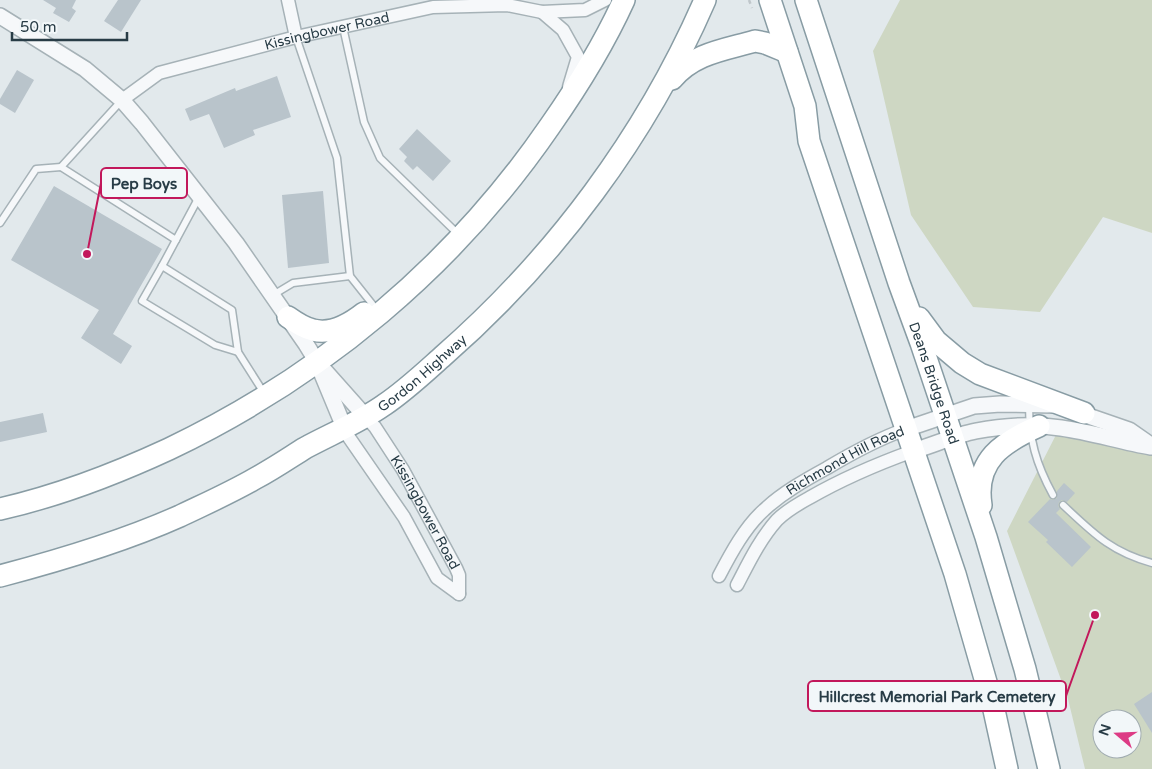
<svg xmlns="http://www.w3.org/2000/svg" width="1152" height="769" viewBox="0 0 1152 769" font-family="'Varela Round',sans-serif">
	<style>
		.green { fill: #ced7c3; fill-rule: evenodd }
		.building { fill: #b9c4cb }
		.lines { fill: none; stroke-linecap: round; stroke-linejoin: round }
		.service-casing { stroke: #a6b2b7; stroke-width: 9 }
		.minor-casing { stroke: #a6b2b7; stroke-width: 15 }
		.tertiary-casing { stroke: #a6b2b7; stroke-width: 18 }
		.trunk-casing { stroke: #889ca4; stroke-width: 24 }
		.path { stroke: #c0c7cb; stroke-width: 2.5; stroke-dasharray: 4 4; stroke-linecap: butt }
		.service { stroke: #f6f8fa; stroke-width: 6 }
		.minor { stroke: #f6f8fa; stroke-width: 12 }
		.tertiary { stroke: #f6f8fa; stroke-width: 15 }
		.trunk { stroke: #fff; stroke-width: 21 }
		.labels { text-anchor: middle; stroke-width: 4; stroke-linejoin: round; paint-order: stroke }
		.street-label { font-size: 14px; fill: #283c46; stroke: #f2f7f9 }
		.leader { fill: none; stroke: #c2185b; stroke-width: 2 }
		.callout-dot { fill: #c2185b; stroke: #f2f7f9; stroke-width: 2 }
		.callout { fill: #f2f7f9; stroke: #c2185b; stroke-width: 2 }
		.callout-label { font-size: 15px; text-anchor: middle; font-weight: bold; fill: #283c46 }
	</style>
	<rect width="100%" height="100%" fill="#e2e9ec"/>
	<g class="green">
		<path d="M900,0H1152V233L1103,217L1040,312L973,307L911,215L873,51Z"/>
		<path d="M1060,427L1152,453V769H1085L1068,699L1007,531ZM1102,719H1132V749H1102Z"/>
	</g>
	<g class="building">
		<path d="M43,0H76L72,8L76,11L69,22L53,13L56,8Z"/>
		<path d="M118,0H141L121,32L104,21Z"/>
		<path d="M17,70L34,80L15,113L0,104V99Z"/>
		<path d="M277,76L291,117L253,130L255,135L224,148L209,114L190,121L185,109L235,88L236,91Z"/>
		<path d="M417,129L451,161L433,181L417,166L413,170L404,161L407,157L399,149Z"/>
		<path d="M54,186L162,249L113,334L132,346L121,364L81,338L99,310L11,260Z"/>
		<path d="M323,191L329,263L288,268L282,195Z"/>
		<path d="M43,413L47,432L0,442V422Z"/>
		<path d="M1064,483L1075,493L1067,502L1062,500L1059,502L1058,506L1060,509L1056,513L1091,547L1072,567L1046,542L1048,540L1028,522L1050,499L1053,500L1057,498V491Z"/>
		<path d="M1152,692V733L1134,704Z"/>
	</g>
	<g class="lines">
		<g class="service-casing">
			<g id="service">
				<path d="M343,27L364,122L380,158L459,235"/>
				<path d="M296,37L337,158L350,276L373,305"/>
				<path d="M122,100L61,167L176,240"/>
				<path d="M199,197L162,266L232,310L238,352L264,393"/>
				<path d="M0,223L36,169L61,167"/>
				<path d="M162,266L142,301L215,345L238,352"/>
				<path d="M273,295L293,283L350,276"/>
				<path d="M1029,404C1029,439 1036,464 1053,495"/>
				<path d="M1063,505C1093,533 1111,552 1152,563"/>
			</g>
		</g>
		<g class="minor-casing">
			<g id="minor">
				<path d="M288,0L296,37"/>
				<path d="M542,12L563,30L578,57L569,87"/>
				<path id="s1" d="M122,100L159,73L296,37L433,7L507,5L542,12L585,10L605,0"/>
				<path id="s2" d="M365,416L375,427L403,470L456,568L459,575V594"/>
				<path d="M344,427L348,436L404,517L437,578L459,594"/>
				<path id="s3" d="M719,576C731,553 745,527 764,510C782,493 805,480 827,468C852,453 878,439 906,429"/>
				<path d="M737,585C749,562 760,539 777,520C786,511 798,504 809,498C842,479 877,464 913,451"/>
			</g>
		</g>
		<g class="tertiary-casing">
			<g id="tertiary">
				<path d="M0,16L85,69L122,100L142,123L236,243L306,344L317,362L344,427"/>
				<path d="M325,371L365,416"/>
				<path d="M1074,411L1129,430L1152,446"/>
				<path d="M906,429L974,406L1000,404L1052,405"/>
				<path d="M913,451C934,445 955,435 976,431C1003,426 1034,424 1061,428C1091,432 1121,442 1151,447"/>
			</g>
		</g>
		<g class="trunk-casing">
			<g id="trunk">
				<path d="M770,0L805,106L809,141L955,574L994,710L1007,769"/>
				<path id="s4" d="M806,0L899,283L921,343L986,537L1025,669L1049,769"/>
				<path d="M672,79C694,53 724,50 755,41L765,43L787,52"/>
				<path d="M288,317C295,322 304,328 313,330C332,335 350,324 364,313"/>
				<path d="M919,318L936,341L962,363L980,374L1084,413"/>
				<path d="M981,505C974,460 1003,442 1039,426"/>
				<path d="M0,509C58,496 115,474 169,449C322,376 454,266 550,126C578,86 604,44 624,0"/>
				<path id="s5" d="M0,576C61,560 122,542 180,516C205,504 232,492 256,478C273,469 289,458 305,448C331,434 360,422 384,405C405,391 424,373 443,356C554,259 646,136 705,0"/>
			</g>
		</g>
		<path class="path" d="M749,0L752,8"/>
		<use href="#service" class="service"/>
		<use href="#minor" class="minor"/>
		<use href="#tertiary" class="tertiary"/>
		<use href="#trunk" class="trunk"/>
	</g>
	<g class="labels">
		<g class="street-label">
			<text dy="5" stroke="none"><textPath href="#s1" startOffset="219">Kissingbower Road</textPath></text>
			<text dy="5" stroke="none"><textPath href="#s5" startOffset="472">Gordon Highway</textPath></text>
			<text dy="5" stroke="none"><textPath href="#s4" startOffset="404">Deans Bridge Road</textPath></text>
			<text dy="5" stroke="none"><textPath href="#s3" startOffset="176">Richmond Hill Road</textPath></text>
			<text dy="5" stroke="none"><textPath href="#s2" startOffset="114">Kissingbower Road</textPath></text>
		</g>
	</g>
	<path class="leader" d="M87 254L101 183M1095 615L1066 696"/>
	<g class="callout-dot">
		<circle cx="87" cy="254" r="5"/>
		<circle cx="1095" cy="615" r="5"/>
	</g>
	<g class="callout">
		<rect x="101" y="168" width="86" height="30" rx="5"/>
		<rect x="808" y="681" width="258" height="30" rx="5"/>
	</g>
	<g class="callout-label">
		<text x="144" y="189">Pep Boys</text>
		<text x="937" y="702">Hillcrest Memorial Park Cemetery</text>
	</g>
	<g transform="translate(1117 734) rotate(289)"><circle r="24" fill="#f2f7f9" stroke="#a1acb1"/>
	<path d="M0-4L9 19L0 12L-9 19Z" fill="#dd3b85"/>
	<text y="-8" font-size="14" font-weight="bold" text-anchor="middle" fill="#283c46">N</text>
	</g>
	<path d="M12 32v8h115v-8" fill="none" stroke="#283c46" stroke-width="2.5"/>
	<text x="20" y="32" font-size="15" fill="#283c46" stroke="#f2f7f9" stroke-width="4" paint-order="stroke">50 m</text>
</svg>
